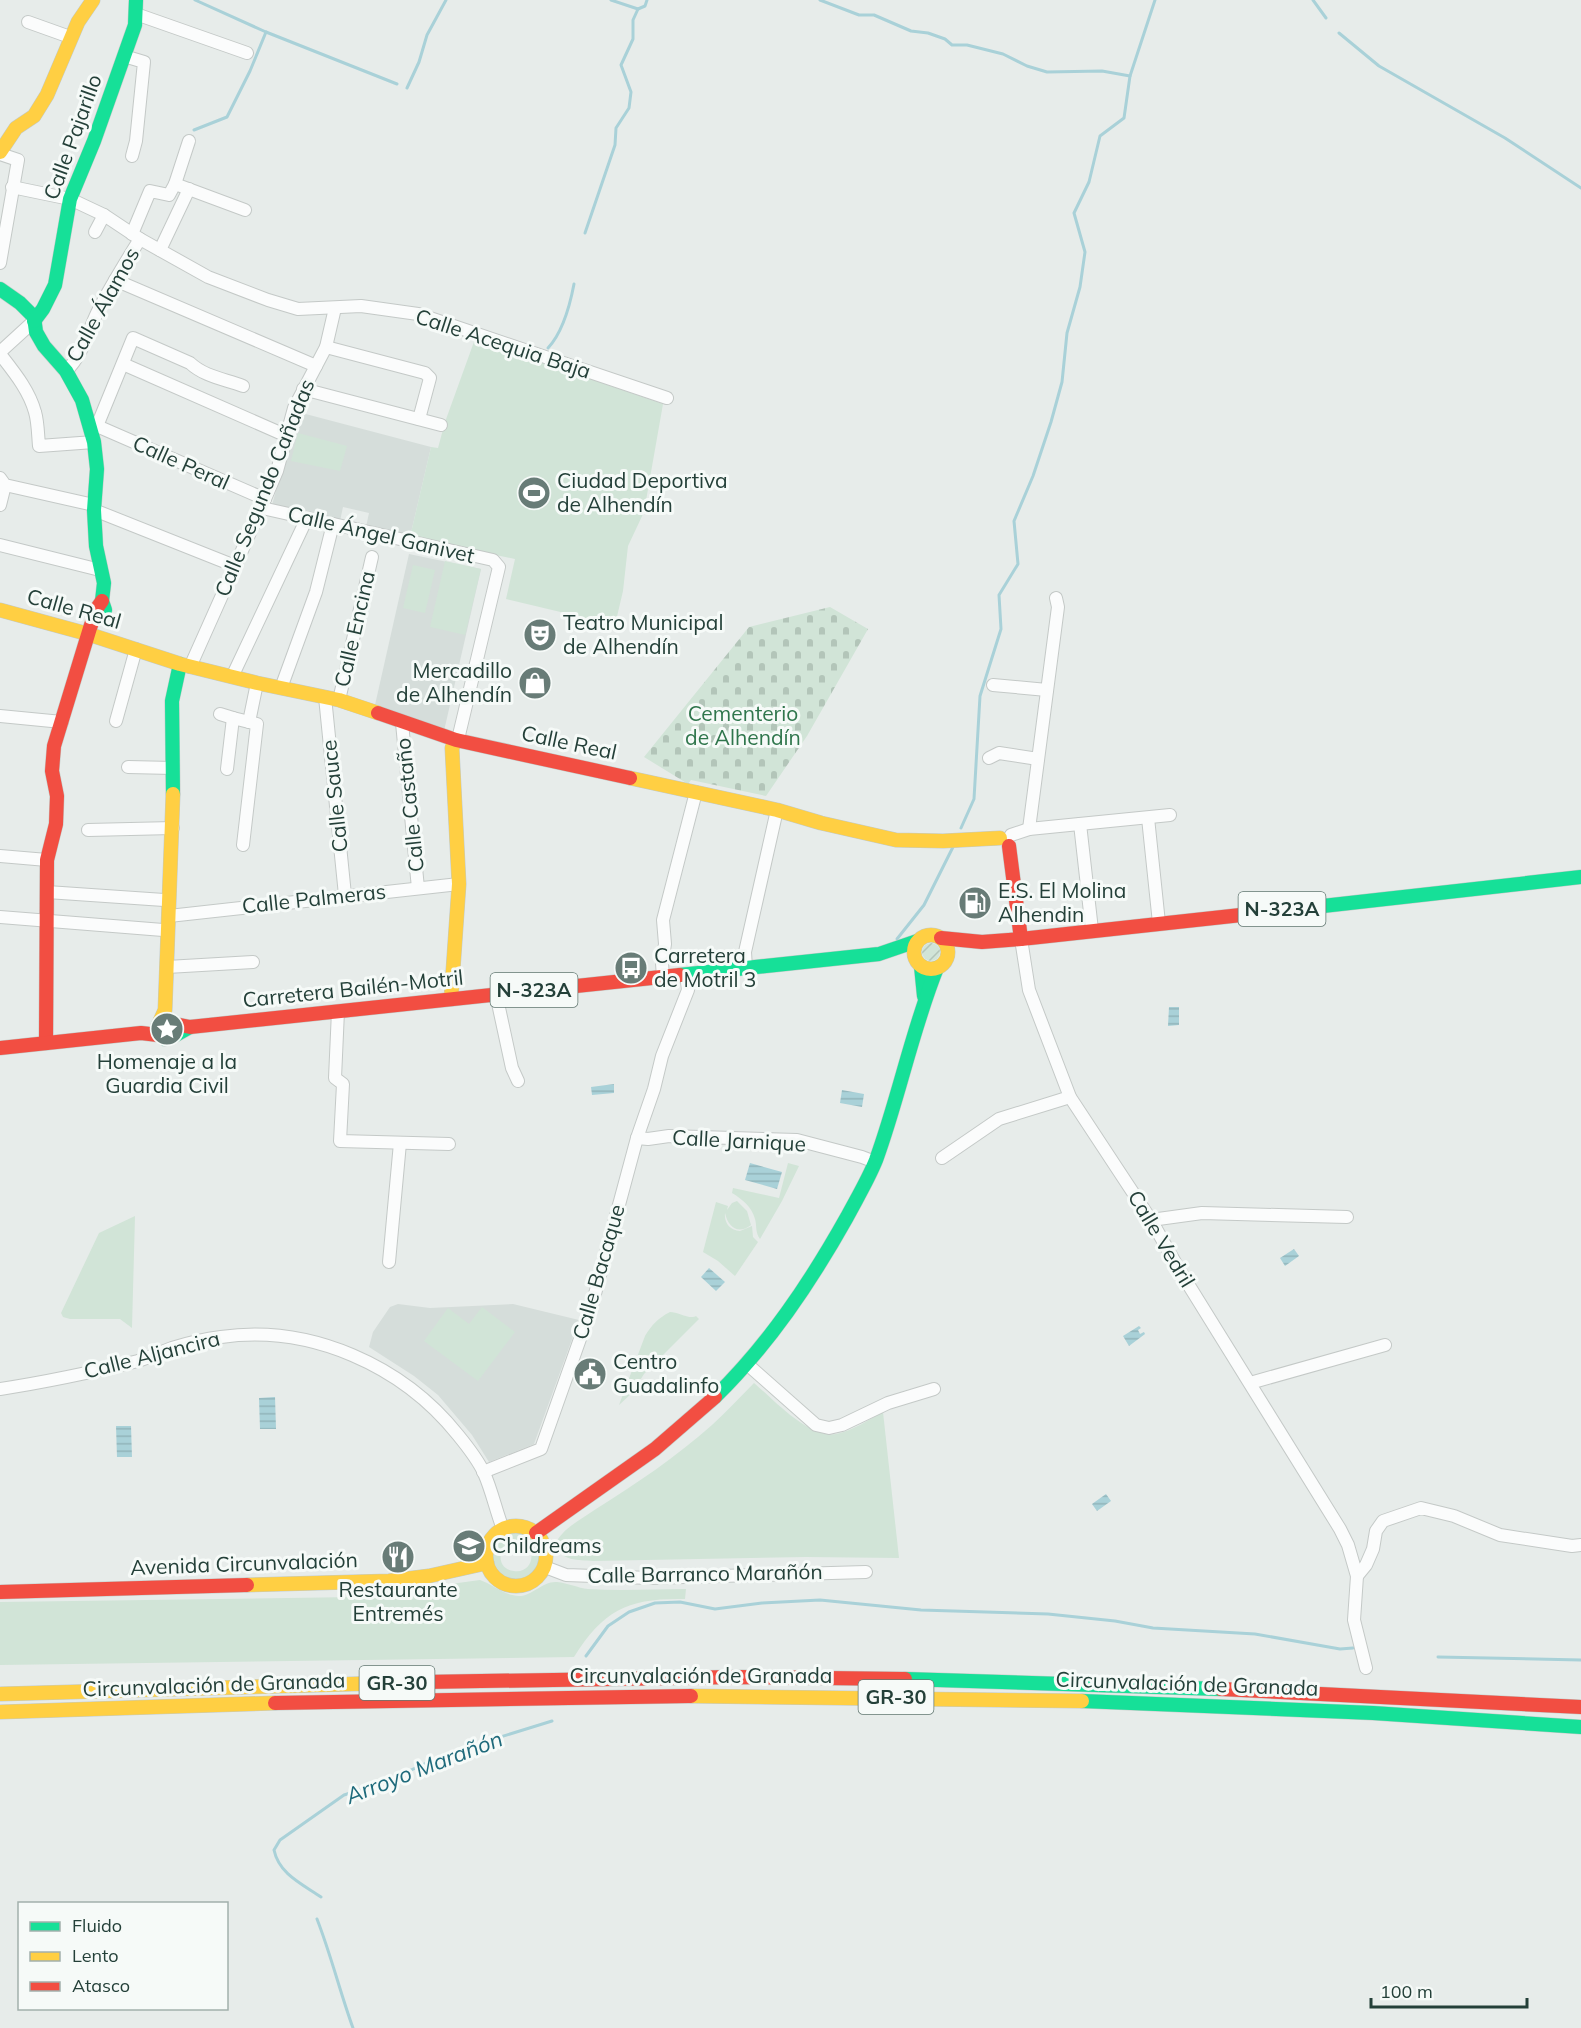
<svg xmlns="http://www.w3.org/2000/svg" width="1581" height="2028" viewBox="0 0 1581 2028" font-family="Mulish,sans-serif">
	<style>
		.built { fill: #d5ddda }
		.green { fill: #d1e4d7; fill-rule: evenodd }
		.cemetery { fill: url(#cemetery-stones) }
		.garden { fill: url(#garden-furrows) }
		.water { fill: url(#water-rules) }
		.lines { fill: none; stroke-linecap: round; stroke-linejoin: round }
		.stream { stroke: #a9d1d8; stroke-width: 3 }
		.street-casing { stroke: #c4c9c7; stroke-width: 14 }
		.fast-casing { stroke: #c2cac7; stroke-width: 15 }
		.slow-casing { stroke: #c2cac7; stroke-width: 15 }
		.jam-casing { stroke: #c2cac7; stroke-width: 15 }
		.street { stroke: #fbfcfc; stroke-width: 12 }
		.fast { stroke: #16e098; stroke-width: 14 }
		.slow { stroke: #ffcf43; stroke-width: 14 }
		.jam { stroke: #f24e42; stroke-width: 14 }
		.labels { text-anchor: middle; stroke-width: 6; stroke-linejoin: round; paint-order: stroke }
		.shield { fill: #f6faf8; stroke: #637872; stroke-width: 1.5 }
		.shield-label { font-size: 20px; font-weight: bold; fill: #244039 }
		.street-label { font-size: 21px; fill: #244039; stroke: #f6faf8 }
		.poi-label { font-size: 21px; fill: #244039; stroke: #f6faf8; text-anchor: start }
		.park-label { font-size: 21px; fill: #2f764c; stroke: #f6faf8 }
		.water-label { font-size: 22px; font-style: italic; fill: #1e6a7b; stroke: #f6faf8 }
	</style>
	<defs>
		<pattern id="cemetery-stones" width="16" height="16" patternUnits="userSpaceOnUse" patternTransform="scale(1.5)"><rect width="16" height="16" fill="#d1e4d7"/><path d="M2 7V4a2 2 0 0 1 4 0v3zM10 15v-3a2 2 0 0 1 4 0v3z" fill="#b3c5b9"/></pattern>
		<pattern id="garden-furrows" width="10" height="10" patternUnits="userSpaceOnUse" patternTransform="scale(1.5)"><rect width="10" height="10" fill="#d1e4d7"/><path d="M-1 1l2-2M0 10L10 0M9 11l2-2" fill="none" stroke="#b3c5b9"/></pattern>
		<pattern id="water-rules" width="6" height="5" patternUnits="userSpaceOnUse" patternTransform="scale(1.5)"><rect width="6" height="5" fill="#a9d1d8"/><path d="M0 2.5h6" fill="none" stroke="#91b4ba"/></pattern>
	</defs>
	<rect width="100%" height="100%" fill="#e7ecea"/>
	<g class="built">
		<path d="M298,412L431,447L410,537L366,527L369,513L343,507L340,521L272,505Z"/>
		<path d="M409,554L481,569L444,731L375,705Z"/>
		<path d="M398,1304L430,1308L513,1304L579,1320L534,1444L489,1462L472,1435L438,1395L414,1376L369,1347L373,1332L390,1307Z"/>
	</g>
	<g class="green">
		<path d="M475,339L663,404L644,512L628,546L623,591L615,625L506,599L515,559L410,537L431,447L438,448L445,422Z"/>
		<path d="M298,433L347,446L340,471L291,461Z"/>
		<path d="M445,561L481,569L465,635L430,627Z"/>
		<path d="M413,565L435,570L425,613L403,608Z"/>
		<path d="M788,1163L799,1166L782,1201L760,1239C755,1232 757,1226 755,1219C752,1207 742,1199 732,1193L733,1188L779,1198Z"/>
		<path d="M737,1201L747,1211L751,1225C738,1235 728,1227 725,1213C724,1223 730,1230 740,1231L752,1226L753,1237L758,1242L735,1276L718,1261L703,1252L716,1202L728,1206L727,1210L732,1203Z"/>
		<path d="M135,1216L132,1328L120,1319H70L63,1317L61,1313L99,1233Z"/>
		<path d="M482,1307L515,1332L478,1381L424,1341L448,1308L469,1324Z"/>
		<path d="M670,1312C678,1312 690,1320 696,1316L699,1319L644,1374L632,1393L619,1405L645,1336C651,1326 658,1318 670,1312Z"/>
		<path d="M754,1383C773,1399 809,1439 836,1434C852,1431 868,1420 883,1412L899,1558L806,1557L593,1561C579,1560 560,1561 555,1545C562,1528 582,1519 596,1509C636,1484 676,1457 712,1425C726,1412 740,1397 754,1383Z"/>
		<path d="M515,1532C532,1534 547,1552 535,1569C510,1604 465,1543 515,1532ZM515,1540C539,1543 535,1574 514,1571C494,1569 498,1543 515,1540Z"/>
		<path d="M480,1580C492,1584 505,1596 519,1596C533,1596 542,1581 557,1582C568,1583 578,1588 588,1589C621,1591 654,1589 686,1589L685,1599C629,1598 604,1609 574,1657L0,1665V1602L355,1597Z"/>
	</g>
	<path class="cemetery" d="M830,607L868,629L807,736L766,796L691,780L688,784L644,757L749,627Z"/>
	<circle class="garden" cx="931" cy="952" r="9"/>
	<g class="water">
		<path d="M1169,1007H1179V1025L1168,1026Z"/>
		<path d="M614,1084V1093L592,1095L591,1087Z"/>
		<path d="M842,1090L864,1094L862,1107L840,1103Z"/>
		<path d="M750,1163L782,1172L777,1189L745,1180Z"/>
		<path d="M1294,1249L1299,1256L1285,1266L1280,1258Z"/>
		<path d="M709,1268L725,1282L716,1291L701,1277Z"/>
		<path d="M1139,1326L1141,1328L1138,1330L1140,1334L1144,1332L1145,1334L1129,1346L1123,1336Z"/>
		<path d="M275,1397L276,1429H260L259,1398Z"/>
		<path d="M116,1426H131L132,1457H117Z"/>
		<path d="M1106,1494L1111,1501L1097,1511L1092,1504Z"/>
	</g>
	<g class="lines">
		<g class="stream">
			<path d="M195,0L266,32L397,84"/>
			<path d="M611,0L638,9L645,6L647,0"/>
			<path d="M820,0L859,15H874L911,31L928,33L945,39L952,45H967L1003,54L1027,66L1047,72L1102,71L1130,76"/>
			<path d="M1313,0L1326,18"/>
			<path d="M1339,33L1379,66L1505,138L1581,188"/>
			<path d="M407,88L419,62L427,35L446,0"/>
			<path d="M194,130L227,117L250,71L266,32"/>
			<path d="M585,233L615,145L616,128L629,108L631,92L621,65L633,39V20L638,9"/>
			<path d="M548,348C563,332 570,305 574,284"/>
			<path d="M961,828L974,799L980,696L1001,629L999,595L1018,564L1014,521L1033,476L1051,422L1062,382L1067,333L1080,287L1085,252L1074,213L1089,182L1100,136L1124,118L1130,76L1155,0"/>
			<path d="M897,939L924,905L953,847"/>
			<path d="M586,1656L608,1626L629,1612L655,1603L680,1602L715,1609L762,1603L820,1600L921,1610L1048,1614L1115,1621L1153,1628L1255,1634L1340,1649L1353,1648"/>
			<path d="M1438,1657L1581,1660"/>
			<path d="M321,1897C302,1884 279,1874 274,1850L280,1840L344,1795L382,1783L449,1753L552,1721"/>
			<path d="M317,1919C331,1955 340,1992 353,2028"/>
		</g>
		<g class="street-casing">
			<g id="street">
				<path d="M136,14L247,53"/>
				<path d="M28,22L70,37"/>
				<path d="M124,56L144,62L136,141L132,156"/>
				<path d="M0,154L18,160L0,263"/>
				<path d="M175,184L245,210"/>
				<path d="M12,187L70,199L104,215L140,239L208,277L268,300L298,309L361,306L418,314L667,398"/>
				<path d="M95,232L104,215"/>
				<path d="M132,234L150,191L169,195L175,184L189,141"/>
				<path d="M160,250L189,189"/>
				<path d="M115,280L316,366"/>
				<path d="M326,347L425,373L430,378L419,419"/>
				<path d="M0,352L34,321"/>
				<path d="M0,354C14,372 29,390 35,412C38,422 38,435 39,446L94,442"/>
				<path d="M123,364L287,436"/>
				<path d="M66,371C82,356 88,332 97,313C110,287 125,263 140,239"/>
				<path d="M303,389L441,425"/>
				<path d="M97,426L265,499"/>
				<path d="M91,429L97,426L133,338L190,363C205,377 225,379 243,386"/>
				<path d="M0,478L5,485L94,505"/>
				<path d="M0,505L5,485"/>
				<path d="M262,508L493,560L499,567L459,735L456,740"/>
				<path d="M94,510L235,566"/>
				<path d="M0,545L100,570"/>
				<path d="M190,667L265,499L277,471L294,408L326,347L335,308"/>
				<path d="M232,677L307,518"/>
				<path d="M993,685L1047,690"/>
				<path d="M281,688L316,592L333,524"/>
				<path d="M325,697L345,895"/>
				<path d="M339,700L372,557"/>
				<path d="M220,714L233,718"/>
				<path d="M0,716L62,722"/>
				<path d="M116,721L136,649"/>
				<path d="M249,722L257,683"/>
				<path d="M402,723L418,888"/>
				<path d="M989,758L999,753L1038,759"/>
				<path d="M128,767L173,768"/>
				<path d="M227,769L233,718L257,724L243,845"/>
				<path d="M1148,818L1159,923"/>
				<path d="M1080,824L1092,930"/>
				<path d="M1029,829L1058,607L1056,598"/>
				<path d="M88,830L173,828"/>
				<path d="M1011,835L1029,829L1170,815"/>
				<path d="M0,856L47,860"/>
				<path d="M47,892L164,900"/>
				<path d="M169,916L459,884"/>
				<path d="M0,917L163,930"/>
				<path d="M1021,939L1029,990L1070,1097L1151,1220L1180,1271L1340,1529L1348,1545L1357,1576L1354,1620L1366,1668"/>
				<path d="M167,967L253,962"/>
				<path d="M746,968L745,952L777,810"/>
				<path d="M663,977L662,963L665,944L663,920L696,792"/>
				<path d="M496,994L512,1068L518,1081"/>
				<path d="M338,1011L335,1078L343,1084L340,1141L449,1144"/>
				<path d="M637,1138L648,1139L669,1136L797,1140L862,1157L875,1162"/>
				<path d="M942,1158L999,1119L1070,1097"/>
				<path d="M1151,1220L1202,1213L1347,1217"/>
				<path d="M389,1262L400,1143"/>
				<path d="M747,1364L816,1425L829,1428L842,1425L888,1403L934,1389"/>
				<path d="M1250,1383L1385,1345"/>
				<path d="M0,1389C46,1382 93,1372 138,1361C150,1357 161,1352 172,1348C188,1343 205,1339 221,1337C311,1324 403,1366 458,1435C467,1446 478,1460 484,1473C492,1491 496,1511 503,1529"/>
				<path d="M483,1472L541,1449L592,1305L637,1138L654,1089L662,1056L688,990L686,974"/>
				<path d="M545,1567L566,1575L650,1578L866,1572"/>
				<path d="M1357,1576L1366,1565L1373,1549L1376,1531L1383,1521L1421,1508L1454,1516L1500,1535L1572,1546L1581,1545"/>
			</g>
		</g>
		<g class="fast-casing">
			<g id="fast">
				<path d="M0,289L20,303L34,317L36,332L44,346L66,371L82,400L94,442L97,469L94,510L96,546L104,583L102,601L105,610"/>
				<path d="M34,321L43,309L55,285L70,199L94,141L135,25L136,0"/>
				<path d="M173,794L172,701L180,664"/>
				<path d="M1305,908L1581,877"/>
				<path d="M921,966L924,996"/>
				<path d="M680,975L879,954L917,941"/>
				<path d="M175,1034L176,1026L172,1021L162,1020L158,1025L157,1032L165,1039L174,1036L190,1027"/>
				<path d="M715,1397C769,1344 810,1283 847,1217C857,1198 868,1180 876,1160C899,1097 912,1030 937,968"/>
				<path d="M905,1679L1221,1689"/>
				<path d="M1082,1701L1373,1713L1581,1727"/>
			</g>
		</g>
		<g class="slow-casing">
			<g id="slow">
				<path d="M0,152L16,128L34,116L47,95L78,22L93,0"/>
				<path d="M0,610L88,634L180,664L257,683L339,700L378,713"/>
				<path d="M630,778L777,810L821,823L896,840L943,841L1000,838"/>
				<circle cx="931" cy="952" r="17"/>
				<path d="M451,999L459,884L452,748L456,740"/>
				<path d="M160,1021L165,1010L173,794"/>
				<circle cx="516" cy="1556" r="30"/>
				<path d="M247,1585L389,1581L429,1576L487,1563"/>
				<path d="M0,1694L423,1682"/>
				<path d="M691,1696L1082,1701"/>
				<path d="M0,1712L275,1703"/>
			</g>
		</g>
		<g class="jam-casing">
			<g id="jam">
				<path d="M378,713L456,740L630,778"/>
				<path d="M1009,846L1021,939"/>
				<path d="M941,938L982,942L1021,939L1305,908"/>
				<path d="M175,1024L190,1027L680,975"/>
				<path d="M46,1043L47,860L56,824L57,796L52,771L54,746L90,628L97,608L102,601"/>
				<path d="M0,1048L141,1033L158,1035"/>
				<path d="M536,1533L655,1449L715,1397"/>
				<path d="M0,1592L247,1585"/>
				<path d="M423,1682L735,1677L905,1679"/>
				<path d="M1221,1689L1581,1707"/>
				<path d="M275,1703L691,1696"/>
			</g>
		</g>
		<use href="#street" class="street"/>
		<use href="#fast" class="fast"/>
		<use href="#slow" class="slow"/>
		<use href="#jam" class="jam"/>
	</g>
	<defs>
		<g id="stadium-disc" transform="scale(1.725)"><circle r="9.5" fill="#687c77" stroke="#f6faf8"/><path d="M0-5a6.5 5 0 1 0 0 10a6.5 5 0 1 0 0-10ZM-3.5-1.8h7v3.6h-7Z" fill="#fff"/></g>
		<g id="theatre-disc" transform="scale(1.725)"><circle r="9.5" fill="#687c77" stroke="#f6faf8"/><path d="M-5-5.5Q0-4 5-5.5V0Q5 5 0 6Q-5 5-5 0ZM-3.3-2.5H-1v1.5H-3.3ZM1-2.5H3.3v1.5H1ZM-2.8 1Q0 5.5 2.8 1Z" fill="#fff"/></g>
		<g id="shop-disc" transform="scale(1.725)"><circle r="9.5" fill="#687c77" stroke="#f6faf8"/><path d="M-5-2.5h2.3a2.7 3.5 0 0 1 5.4 0H5L5.5 6h-11ZM-1.5-2.5h3a1.5 2.3 0 0 0-3 0Z" fill="#fff"/></g>
		<g id="fuel-disc" transform="scale(1.725)"><circle r="9.5" fill="#687c77" stroke="#f6faf8"/><path d="M-5.5-6h7V0h2V4h1.3V-2.5L3-4.5l.8-.8L6-3V5H2.5V1h-1V6h-7ZM-4.2-4.7v3.2H.2V-4.7Z" fill="#fff"/></g>
		<g id="bus-disc" transform="scale(1.725)"><circle r="9.5" fill="#687c77" stroke="#f6faf8"/><path d="M-5-6H5V4H4V6H2V4H-2V6H-4V4H-5ZM-3.5-4V0h7V-4ZM-3.5 1.2v1.5H-2V1.2ZM2 1.2v1.5H3.5V1.2Z" fill="#fff"/></g>
		<g id="sight-disc" transform="scale(1.725)"><circle r="9.5" fill="#687c77" stroke="#f6faf8"/><path d="M0-6L1.8-2.2L6-1.7L2.9 1.2L3.7 5.4L0 3.3L-3.7 5.4L-2.9 1.2L-6-1.7L-1.8-2.2Z" fill="#fff"/></g>
		<g id="civic-disc" transform="scale(1.725)"><circle r="9.5" fill="#687c77" stroke="#f6faf8"/><path d="M-.6-6.5H3V-4.5H.6V-3L4-1V1h2V6H-6V1h2V-1L-.6-3ZM-1.2 2.5V6h2.4V2.5Z" fill="#fff"/></g>
		<g id="school-disc" transform="scale(1.725)"><circle r="9.5" fill="#687c77" stroke="#f6faf8"/><path d="M0-5L7-2L0 1L-7-2ZM-4 1L0 2.5L4 1V4Q0 6-4 4Z" fill="#fff"/></g>
		<g id="restaurant-disc" transform="scale(1.725)"><circle r="9.5" fill="#687c77" stroke="#f6faf8"/><path d="M-5-6h1v4h1v-4h1v4h1v-4h1v5L-1.5 .5V6h-2V.5L-5-1ZM5-6V6H3V1.5H1.5Q1.5-4 5-6Z" fill="#fff"/></g>
	</defs>
	<g fill-rule="evenodd">
		<use href="#stadium-disc" x="534" y="493"/>
		<use href="#theatre-disc" x="540" y="635"/>
		<use href="#shop-disc" x="535" y="683"/>
		<use href="#fuel-disc" x="975" y="903"/>
		<use href="#bus-disc" x="631" y="968"/>
		<use href="#sight-disc" x="167" y="1029"/>
		<use href="#civic-disc" x="590" y="1374"/>
		<use href="#school-disc" x="469" y="1546"/>
		<use href="#restaurant-disc" x="398" y="1557"/>
	</g>
	<g class="labels">
		<g class="shield">
			<rect x="1238.5" y="892" width="87" height="34" rx="4.5"/>
			<rect x="490.5" y="973" width="87" height="34" rx="4.5"/>
			<rect x="359.5" y="1666" width="75" height="34" rx="4.5"/>
			<rect x="858.5" y="1680" width="75" height="34" rx="4.5"/>
		</g>
		<g class="shield-label">
			<text x="1282" y="916">N-323A</text>
			<text x="534" y="997">N-323A</text>
			<text x="397" y="1690">GR-30</text>
			<text x="896" y="1704">GR-30</text>
		</g>
		<g class="street-label">
			<text transform="translate(73 137) rotate(-70)" y="7">Calle Pajarillo</text>
			<text transform="translate(103 305) rotate(-61)" y="7">Calle Álamos</text>
			<text transform="translate(503 344) rotate(18)" y="7">Calle Acequia Baja</text>
			<text transform="translate(181 463) rotate(24)" y="7">Calle Peral</text>
			<text transform="translate(265 488) rotate(-68)" y="7">Calle Segundo Cañadas</text>
			<text transform="translate(381 535) rotate(13)" y="7">Calle Ángel Ganivet</text>
			<text transform="translate(74 609) rotate(16)" y="7">Calle Real</text>
			<text transform="translate(355 629) rotate(-77)" y="7">Calle Encina</text>
			<text transform="translate(569 743) rotate(12)" y="7">Calle Real</text>
			<text transform="translate(335 796) rotate(-96)" y="7">Calle Sauce</text>
			<text transform="translate(410 805) rotate(-96)" y="7">Calle Castaño</text>
			<text transform="translate(314 899) rotate(-6)" y="7">Calle Palmeras</text>
			<text transform="translate(353 989) rotate(-6)" y="7">Carretera Bailén-Motril</text>
			<text transform="translate(739 1141) rotate(3)" y="7">Calle Jarnique</text>
			<text transform="translate(1161 1239) rotate(59)" y="7">Calle Vedril</text>
			<text transform="translate(599 1272) rotate(-74)" y="7">Calle Bacaque</text>
			<text transform="translate(152 1355) rotate(-14)" y="7">Calle Aljancira</text>
			<text transform="translate(244 1564) rotate(-2)" y="7">Avenida Circunvalación</text>
			<text transform="translate(705 1574) rotate(-1)" y="7">Calle Barranco Marañón</text>
			<text x="701" y="1683">Circunvalación de Granada</text>
			<text transform="translate(1187 1684) rotate(2)" y="7">Circunvalación de Granada</text>
			<text transform="translate(214 1685) rotate(-2)" y="7">Circunvalación de Granada</text>
		</g>
		<g class="poi-label">
			<text x="557" y="488">Ciudad Deportiva<tspan x="557" dy="24">de Alhendín</tspan></text>
			<text x="563" y="630">Teatro Municipal<tspan x="563" dy="24">de Alhendín</tspan></text>
			<text x="512" y="678" text-anchor="end">Mercadillo<tspan x="512" dy="24">de Alhendín</tspan></text>
			<text x="998" y="898">E.S. El Molina<tspan x="998" dy="24">Alhendin</tspan></text>
			<text x="654" y="963">Carretera<tspan x="654" dy="24">de Motril 3</tspan></text>
			<text x="167" y="1069" text-anchor="middle">Homenaje a la<tspan x="167" dy="24">Guardia Civil</tspan></text>
			<text x="613" y="1369">Centro<tspan x="613" dy="24">Guadalinfo</tspan></text>
			<text x="492" y="1553">Childreams</text>
			<text x="398" y="1597" text-anchor="middle">Restaurante<tspan x="398" dy="24">Entremés</tspan></text>
		</g>
		<g class="park-label">
			<text x="743" y="721">Cementerio<tspan x="743" dy="24">de Alhendín</tspan></text>
		</g>
		<g class="water-label">
			<text transform="translate(424 1767) rotate(-21)" y="8">Arroyo Marañón</text>
		</g>
	</g>
	<rect x="18" y="1902" width="210" height="108" fill="#f6faf8" stroke="#a2b0ac" stroke-width="1.5"/>
	<rect x="30" y="1922" width="30" height="9" fill="#16e098" stroke="#a2b0ac" stroke-width="1.5"/>
	<text x="72" y="1932" font-size="18" fill="#244039">Fluido</text>
	<rect x="30" y="1952" width="30" height="9" fill="#ffcf43" stroke="#a2b0ac" stroke-width="1.5"/>
	<text x="72" y="1962" font-size="18" fill="#244039">Lento</text>
	<rect x="30" y="1982" width="30" height="9" fill="#f24e42" stroke="#a2b0ac" stroke-width="1.5"/>
	<text x="72" y="1992" font-size="18" fill="#244039">Atasco</text>
	<path d="M1371 1998v9h156v-9" fill="none" stroke="#244039" stroke-width="3"/>
	<text x="1380" y="1998" font-size="18" fill="#244039" stroke="#f6faf8" stroke-width="4.5" paint-order="stroke">100 m</text>
</svg>
